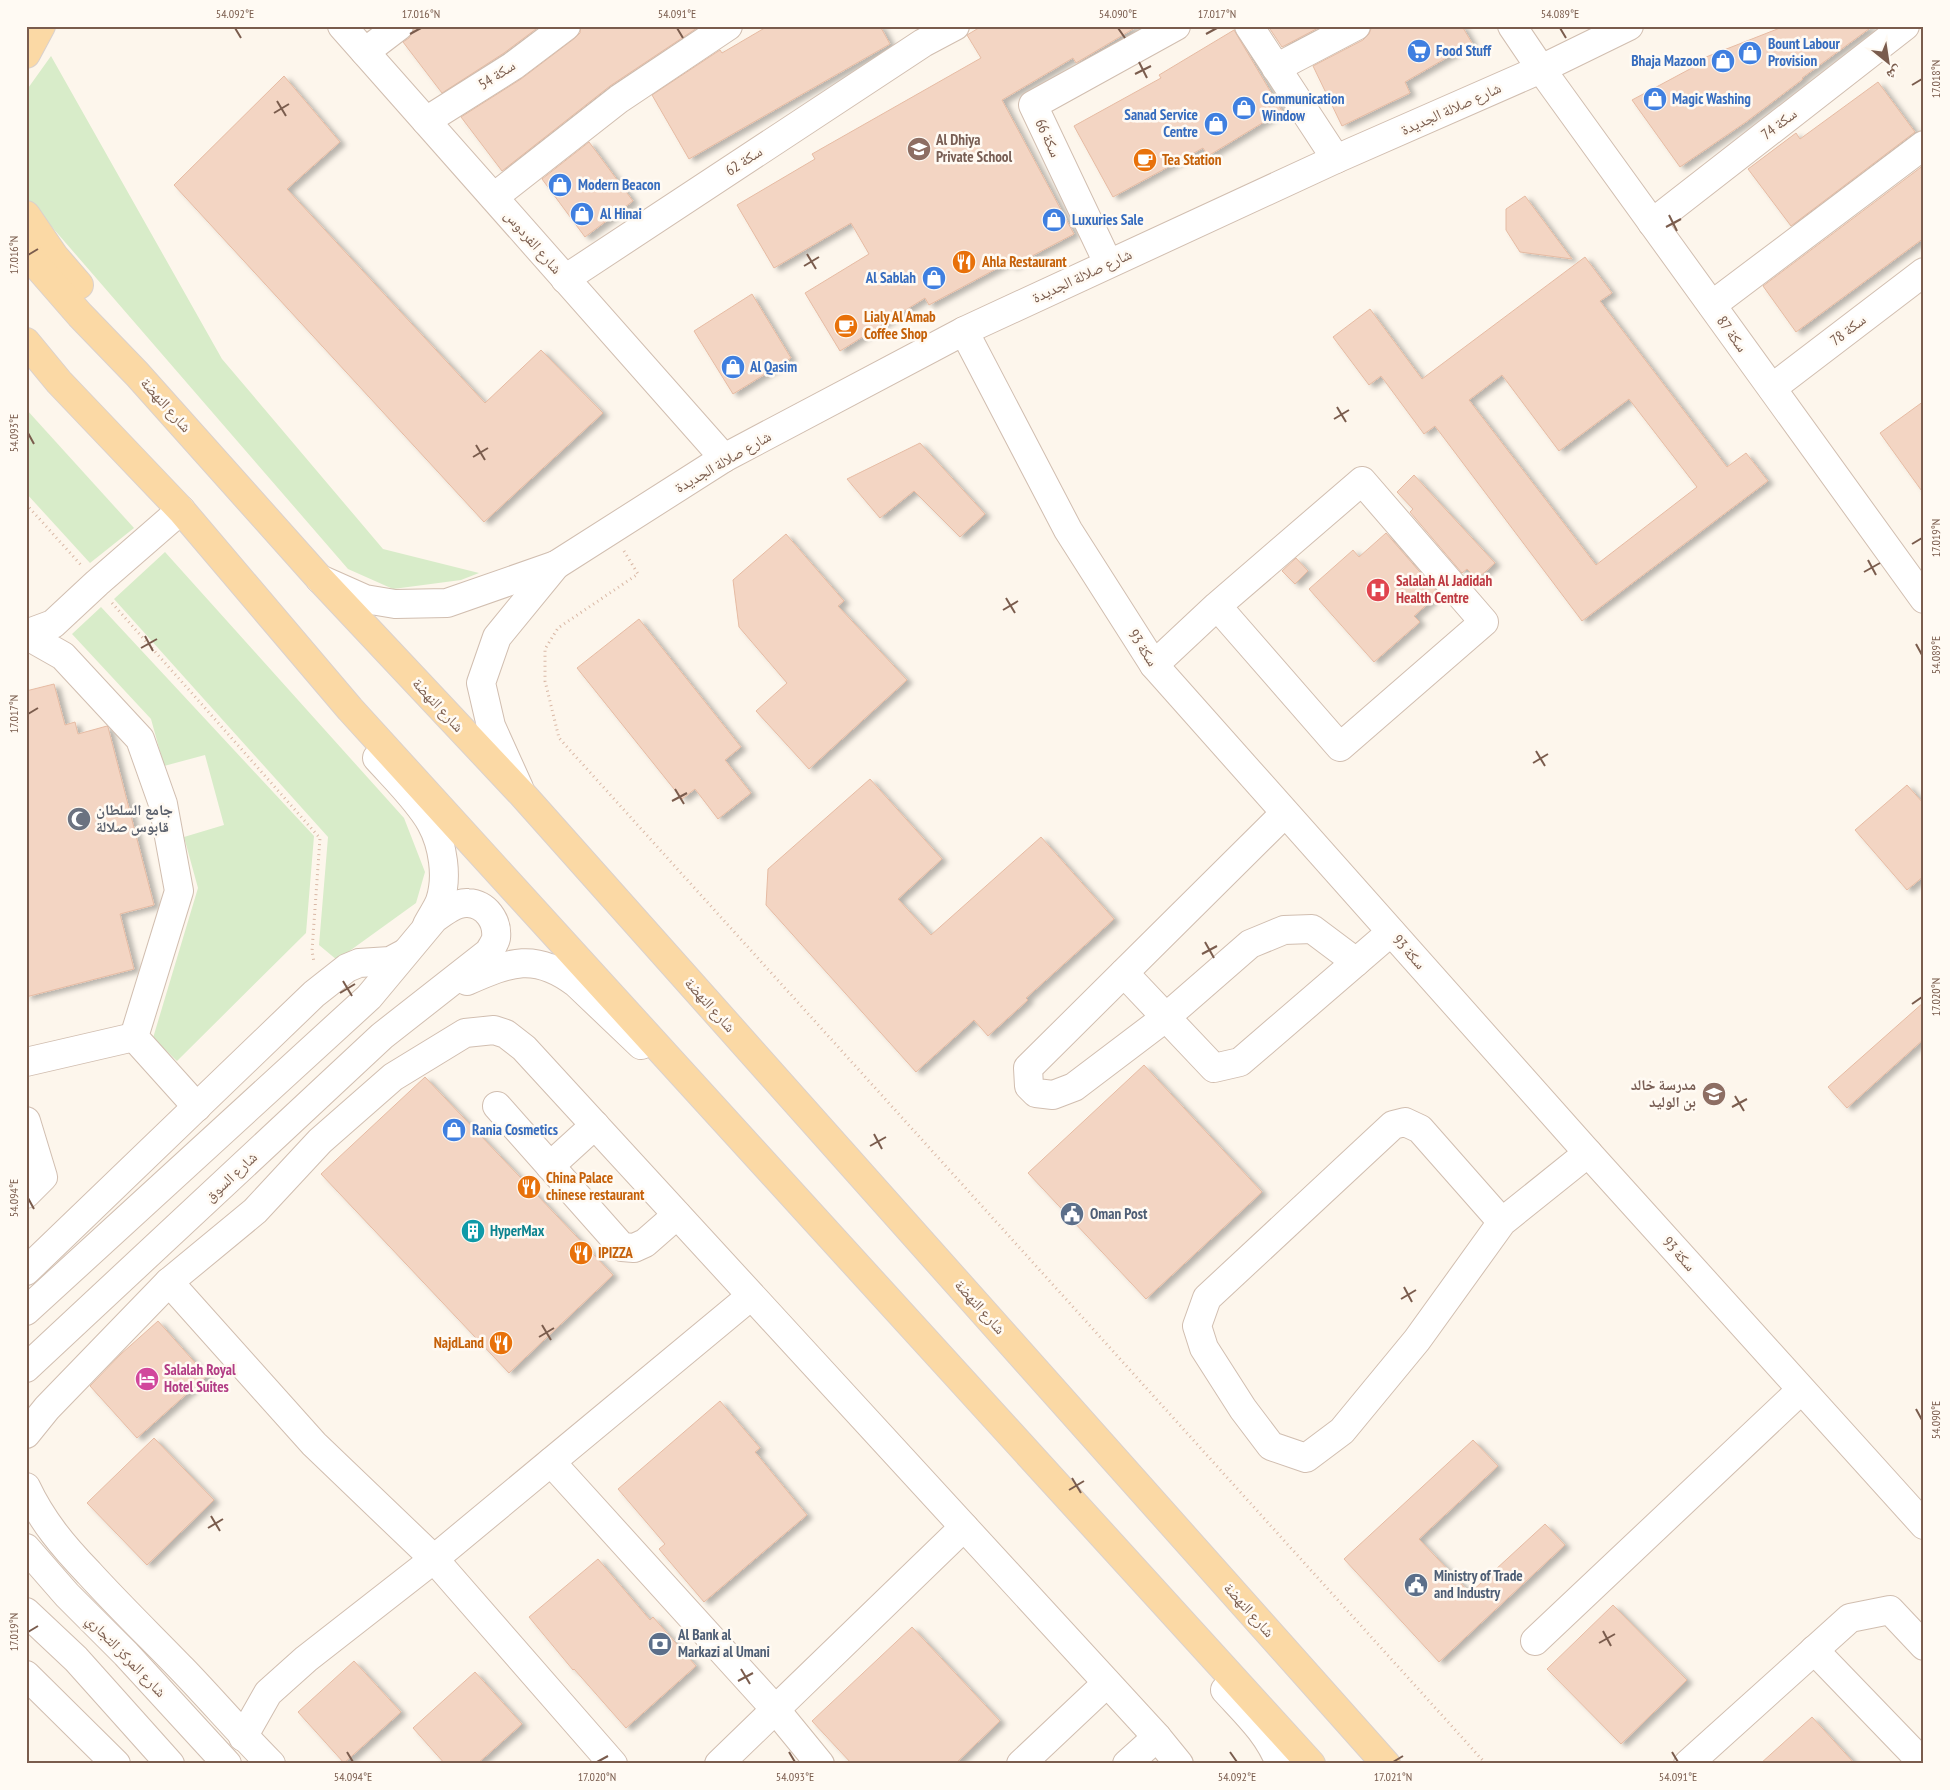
<svg xmlns="http://www.w3.org/2000/svg" width="1950" height="1790" viewBox="0 0 1950 1790" font-family="'PT Sans Narrow','Noto Naskh Arabic',sans-serif">
	<style>
		.green { fill: #d8ecc9 }
		.building { fill: #f3d5c3; stroke: #e6bba3; fill-rule: evenodd; filter: url(#shadow) }
		.lines { fill: none; stroke-linecap: round; stroke-linejoin: round }
		.minor-casing { stroke: #d1beb0; stroke-width: 30 }
		.major-casing { stroke: #dad1cd; stroke-width: 30 }
		.path { stroke: #d9b8a5; stroke-width: 3; stroke-dasharray: 1 4; stroke-linecap: butt }
		.minor { stroke: #fff; stroke-width: 28 }
		.major { stroke: #fbd9a5; stroke-width: 28 }
		.ticks { fill: none; stroke: #7a5c4d; stroke-width: 2 }
		.labels { text-anchor: middle; stroke-width: 5; stroke-linejoin: round; paint-order: stroke }
		.shop-label { font-size: 15px; font-weight: bold; fill: #366cbe; stroke: #fffaf3; text-anchor: start }
		.street-label { font-size: 15px; fill: #7a5c4d; stroke: #fffaf3 }
		.education-label { font-size: 15px; font-weight: bold; fill: #785e54; stroke: #fffaf3; text-anchor: start }
		.food-label { font-size: 15px; font-weight: bold; fill: #c56008; stroke: #fffaf3; text-anchor: start }
		.health-label { font-size: 15px; font-weight: bold; fill: #be3a42; stroke: #fffaf3; text-anchor: start }
		.worship-label { font-size: 15px; font-weight: bold; fill: #5b616d; stroke: #fffaf3; text-anchor: start }
		.service-label { font-size: 15px; font-weight: bold; fill: #4e5e75; stroke: #fffaf3; text-anchor: start }
		.culture-label { font-size: 15px; font-weight: bold; fill: #0d838f; stroke: #fffaf3; text-anchor: start }
		.hotel-label { font-size: 15px; font-weight: bold; fill: #b23c85; stroke: #fffaf3; text-anchor: start }
		.neatline { fill: none; stroke: #7a5c4d; stroke-width: 2 }
		.ticks-label { font-size: 12px; text-anchor: middle; fill: #7a5c4d }
	</style>
	<defs>
		<filter id="shadow"><feDropShadow dx="5.5" dy="3" stdDeviation="2.5" flood-color="#0004"/></filter>
	</defs>
	<rect width="100%" height="100%" fill="#fdf6ec"/>
	<g class="green">
		<path d="M51,56L222,359L383,549L479,573L461,580L393,589L348,569L26,197V91Z"/>
		<path d="M26,409L134,528L90,563L26,493Z"/>
		<path d="M165,552L404,818L425,872L416,903L337,960L319,945L328,837L114,599Z"/>
		<path d="M101,607L314,836L306,933L177,1061L153,1038L198,888L184,837L224,825L205,755L164,766L151,719L72,634Z"/>
	</g>
	<g class="building">
		<path d="M416,26H540L504,53L442,93L403,42L409,38Z"/>
		<path d="M581,26H700L610,86L502,171L461,117L521,79L575,38L580,33Z"/>
		<path d="M768,26H880L890,44L689,159L652,95L720,50L722,53Z"/>
		<path d="M982,26H1138L1076,63L1073,58L1002,100L1074,234L1011,267L1009,262L929,305L925,298L840,351L805,293L869,254L851,223L774,268L737,205L815,159L812,154L981,58L967,35Z"/>
		<path d="M1268,26H1322L1282,47Z"/>
		<path d="M1372,26H1462L1472,43L1405,82L1410,93L1342,126L1313,66L1363,40L1369,34Z"/>
		<path d="M1785,26H1873L1802,78L1803,79L1746,122L1680,167L1632,100L1703,62L1701,59Z"/>
		<path d="M1234,30L1282,111L1208,156L1203,148L1113,197L1074,126L1161,78L1159,75Z"/>
		<path d="M284,76L340,142L287,189L485,403L541,350L603,413L484,522L174,185Z"/>
		<path d="M1878,82L1915,132L1791,226L1748,169L1796,133L1800,139Z"/>
		<path d="M589,142L633,201L585,237L542,179Z"/>
		<path d="M1924,165V238L1796,332L1763,286Z"/>
		<path d="M1525,196L1572,259L1520,252L1506,230V209Z"/>
		<path d="M1585,257L1612,293L1600,301L1727,467L1746,453L1768,481L1582,621L1435,426L1424,434L1381,376L1369,385L1333,337L1370,309L1422,379ZM1502,375L1559,451L1629,399L1697,487L1596,565L1469,400Z"/>
		<path d="M752,294L791,358L733,394L694,331Z"/>
		<path d="M1924,401V494L1880,433Z"/>
		<path d="M920,443L985,514L960,537L914,491L880,518L847,479Z"/>
		<path d="M1414,475L1495,563L1477,579L1467,569L1462,573L1410,512L1413,509L1397,492Z"/>
		<path d="M1386,533L1439,594L1414,616L1420,622L1374,662L1309,589L1353,550L1359,557Z"/>
		<path d="M786,534L844,601L838,606L907,680L809,769L756,711L787,683L739,627L733,580Z"/>
		<path d="M1296,558L1308,571L1295,584L1282,571Z"/>
		<path d="M639,619L741,747L725,760L751,793L718,819L695,789L682,799L577,668Z"/>
		<path d="M54,684L65,725L75,722L78,734L107,726L108,727L154,905L120,914L134,969L26,997V691Z"/>
		<path d="M870,779L942,859L898,899L931,935L1041,837L1114,919L1026,998L1028,1000L988,1036L974,1020L916,1072L766,905L768,869Z"/>
		<path d="M1907,785L1924,804V876L1907,890L1855,830Z"/>
		<path d="M1924,1002V1039L1847,1108L1828,1087Z"/>
		<path d="M1144,1065L1262,1192L1146,1299L1028,1173Z"/>
		<path d="M425,1077L613,1275L509,1373L321,1174Z"/>
		<path d="M158,1321L207,1376L137,1438L90,1386L121,1354Z"/>
		<path d="M720,1401L760,1448L755,1452L807,1515L704,1602L659,1549L665,1544L618,1489Z"/>
		<path d="M154,1438L214,1500L147,1565L87,1503Z"/>
		<path d="M1473,1440L1498,1466L1419,1539L1470,1593L1545,1524L1565,1545L1439,1662L1344,1559Z"/>
		<path d="M598,1559L650,1620L653,1617L696,1666L626,1728L574,1669L573,1670L529,1617Z"/>
		<path d="M1613,1605L1687,1680L1621,1744L1547,1669Z"/>
		<path d="M912,1627L1000,1721L955,1764H852L812,1721Z"/>
		<path d="M354,1661L401,1712L344,1763L298,1712Z"/>
		<path d="M475,1672L522,1724L477,1764H445L413,1728Z"/>
		<path d="M1812,1717L1855,1764H1760Z"/>
	</g>
	<g class="lines">
		<g class="minor-casing">
			<g id="minor">
				<path d="M342,26L724,458"/>
				<path d="M1249,26L1336,159"/>
				<path d="M1512,26L1541,69L1924,599"/>
				<path d="M365,52L399,26"/>
				<path d="M1276,68L1356,26"/>
				<path d="M426,121L513,66L566,26"/>
				<path d="M494,197L619,99L728,26"/>
				<path d="M1652,223L1905,26"/>
				<path d="M1108,263L1033,105L1176,26"/>
				<path d="M565,279L923,43L955,26"/>
				<path d="M1712,305L1924,145"/>
				<path d="M964,331L1068,530L1154,665L1588,1153L1924,1525"/>
				<path d="M1772,388L1924,272"/>
				<path d="M320,579L365,599L395,604L447,603L556,565L724,458L964,331L1336,159L1541,69L1629,26"/>
				<path d="M26,634L53,624L97,583L181,510"/>
				<path d="M26,635L63,656L140,739L163,804L179,891L134,1037L197,1107"/>
				<path d="M1154,665L1217,606L1362,481L1484,622L1340,747L1217,606"/>
				<path d="M377,758C394,777 418,800 431,823C443,845 448,877 440,901C437,909 431,917 427,925"/>
				<path d="M519,788L491,726L481,683L497,637L556,565"/>
				<path d="M1285,813L1028,1068L1029,1086L1036,1093L1053,1095L1074,1087L1165,1018L1250,944L1284,930L1312,929L1356,962"/>
				<path d="M1124,973L1214,1068L1240,1062L1391,932"/>
				<path d="M467,981C510,962 535,952 576,983L641,1045"/>
				<path d="M26,1062L134,1037"/>
				<path d="M497,1106L622,1247L634,1248L645,1243L677,1215"/>
				<path d="M26,1121L43,1177L26,1194"/>
				<path d="M550,1166L595,1125"/>
				<path d="M1502,1222L1417,1340L1342,1431L1306,1458L1271,1446L1243,1409L1204,1348L1197,1326L1207,1298L1393,1125L1405,1122L1420,1129L1502,1222L1588,1153"/>
				<path d="M26,1271L314,994L347,968L359,963L390,961L405,953"/>
				<path d="M169,1282L314,1444L434,1559L613,1764"/>
				<path d="M26,1311L369,997L434,919C443,912 456,902 468,903C486,904 498,921 496,938C495,943 491,948 489,952L382,1036L26,1368"/>
				<path d="M26,1434L47,1408L169,1282L255,1211L320,1141L393,1077L465,1033L494,1030L506,1034L524,1048L1157,1737L1179,1764"/>
				<path d="M551,1462L775,1709L820,1764"/>
				<path d="M26,1487C42,1521 63,1546 89,1573C119,1606 151,1637 182,1669C212,1700 240,1733 271,1764"/>
				<path d="M26,1548L67,1595L126,1654L227,1764"/>
				<path d="M26,1612L76,1659L170,1764"/>
				<path d="M1535,1641L1801,1390"/>
				<path d="M1814,1650L1924,1764"/>
				<path d="M26,1675L116,1764"/>
				<path d="M1225,1690C1246,1713 1269,1734 1280,1764"/>
				<path d="M243,1737L268,1693L306,1659L434,1559L751,1296"/>
				<path d="M719,1764L964,1527"/>
				<path d="M1021,1764L1107,1683"/>
				<path d="M1127,1764L1157,1737"/>
				<path d="M1688,1764L1850,1618L1890,1610L1924,1646"/>
			</g>
		</g>
		<g class="major-casing">
			<g id="major">
				<path d="M26,54L41,26"/>
				<path d="M26,215L54,256L79,285"/>
				<path d="M26,253L80,315L137,374L320,579L522,794L1386,1764"/>
				<path d="M26,342L59,382L181,510L350,709L1311,1764"/>
			</g>
		</g>
		<g class="path">
			<path d="M26,504L81,565"/>
			<path d="M624,551L638,574L558,628L545,649V681L559,738L1486,1764"/>
			<path d="M112,603L320,838L312,951L314,962"/>
		</g>
		<use href="#minor" class="minor"/>
		<use href="#major" class="major"/>
	</g>
	<path class="ticks" d="M235,28L241,38M677,28L683,38M1118,28L1125,38M1560,28L1566,38M410,34L421,28M1206,34L1217,28M1139,62L1147,78M1135,74L1151,66M1912,85L1922,79M277,101L286,116M274,113L289,104M1669,215L1677,231M1666,227L1681,219M807,254L816,269M28,255L38,249M804,266L819,257M1337,407L1346,422M1334,419L1349,410M28,433L34,444M476,445L485,460M473,457L488,448M1912,544L1922,538M1868,560L1876,575M1864,572L1880,563M1006,598L1015,613M1003,610L1018,601M145,636L153,651M1916,644L1922,655M141,648L157,639M28,714L38,708M1536,751L1545,766M1533,763L1548,754M675,789L684,804M672,801L687,793M1205,942L1214,958M1202,954L1217,946M343,981L352,996M340,993L355,984M1912,1004L1922,997M1735,1096L1744,1111M1732,1107L1747,1099M874,1134L882,1149M870,1146L886,1137M28,1198L34,1209M1404,1287L1412,1302M1401,1299L1416,1290M542,1325L551,1340M539,1337L554,1328M1916,1409L1922,1420M1072,1478L1081,1493M1069,1490L1084,1481M211,1516L220,1531M208,1528L223,1519M1603,1631L1611,1646M28,1632L38,1626M1599,1643L1615,1634M741,1669L750,1684M738,1681L753,1673M347,1752L353,1762M789,1752L795,1762M1230,1752L1237,1762M1672,1752L1678,1762M597,1762L608,1756M1393,1762L1403,1756"/>
	<defs>
		<g id="supermarket-disc" transform="scale(1.25)"><circle r="9.5" fill="#3f7fe0" stroke="#fffaf3"/><path d="M-6-5.5h2.5l.6 2H6L4.5 2H-2.5L-4.4-4H-6ZM-1.5 3.2a1.3 1.3 0 1 0 .1 0ZM3 3.2a1.3 1.3 0 1 0 .1 0Z" fill="#fff"/></g>
		<g id="shop-disc" transform="scale(1.25)"><circle r="9.5" fill="#3f7fe0" stroke="#fffaf3"/><path d="M-5-2.5h2.3a2.7 3.5 0 0 1 5.4 0H5L5.5 6h-11ZM-1.5-2.5h3a1.5 2.3 0 0 0-3 0Z" fill="#fff"/></g>
		<g id="school-disc" transform="scale(1.25)"><circle r="9.5" fill="#8d6e63" stroke="#fffaf3"/><path d="M0-5L7-2L0 1L-7-2ZM-4 1L0 2.5L4 1V4Q0 6-4 4Z" fill="#fff"/></g>
		<g id="cafe-disc" transform="scale(1.25)"><circle r="9.5" fill="#e8710a" stroke="#fffaf3"/><path d="M-5.5-4.5H6V0H3Q3 3.5 0 3.5H-2.5Q-5.5 3.5-5.5 0ZM3-3.2v2h1.7v-2ZM-6 4.5H4V6H-6Z" fill="#fff"/></g>
		<g id="restaurant-disc" transform="scale(1.25)"><circle r="9.5" fill="#e8710a" stroke="#fffaf3"/><path d="M-5-6h1v4h1v-4h1v4h1v-4h1v5L-1.5 .5V6h-2V.5L-5-1ZM5-6V6H3V1.5H1.5Q1.5-4 5-6Z" fill="#fff"/></g>
		<g id="hospital-disc" transform="scale(1.25)"><circle r="9.5" fill="#e0444e" stroke="#fffaf3"/><path d="M-5-5h3v3.5h4V-5h3V5h-3V1.5h-4V5h-3Z" fill="#fff"/></g>
		<g id="mosque-disc" transform="scale(1.25)"><circle r="9.5" fill="#6b7280" stroke="#fffaf3"/><path d="M3.5-4.9A6 6 0 1 0 3.5 4.9A5 5 0 1 1 3.5-4.9Z" fill="#fff"/></g>
		<g id="university-disc" transform="scale(1.25)"><circle r="9.5" fill="#8d6e63" stroke="#fffaf3"/><path d="M0-5L7-2L0 1L-7-2ZM-4 1L0 2.5L4 1V4Q0 6-4 4Z" fill="#fff"/></g>
		<g id="civic-disc" transform="scale(1.25)"><circle r="9.5" fill="#5c6f8a" stroke="#fffaf3"/><path d="M-.6-6.5H3V-4.5H.6V-3L4-1V1h2V6H-6V1h2V-1L-.6-3ZM-1.2 2.5V6h2.4V2.5Z" fill="#fff"/></g>
		<g id="building-disc" transform="scale(1.25)"><circle r="9.5" fill="#0f9aa8" stroke="#fffaf3"/><path d="M-4-6H4V6H1V3H-1V6H-4ZM-2.5-4.3h1.7v1.8h-1.7ZM.8-4.3h1.7v1.8H.8ZM-2.5-1h1.7V.8h-1.7ZM.8-1h1.7V.8H.8Z" fill="#fff"/></g>
		<g id="hotel-disc" transform="scale(1.25)"><circle r="9.5" fill="#d1479c" stroke="#fffaf3"/><path d="M-6-4.5h1.5V1H6V5H4.5V3h-9V5H-6ZM-4 0a1.8 1.8 0 1 1 3.6 0ZM.5 0V-2.5h3Q6-2.5 6 0Z" fill="#fff"/></g>
		<g id="bank-disc" transform="scale(1.25)"><circle r="9.5" fill="#5c6f8a" stroke="#fffaf3"/><path d="M-6-4H6V4H-6ZM0-2.3a2.3 2.3 0 1 0 0 4.6a2.3 2.3 0 1 0 0-4.6Z" fill="#fff"/></g>
	</defs>
	<g fill-rule="evenodd">
		<use href="#supermarket-disc" x="1419" y="51"/>
		<use href="#shop-disc" x="1750" y="53"/>
		<use href="#shop-disc" x="1723" y="61"/>
		<use href="#shop-disc" x="1655" y="99"/>
		<use href="#shop-disc" x="1244" y="108"/>
		<use href="#shop-disc" x="1216" y="124"/>
		<use href="#school-disc" x="919" y="149"/>
		<use href="#cafe-disc" x="1145" y="160"/>
		<use href="#shop-disc" x="560" y="185"/>
		<use href="#shop-disc" x="582" y="214"/>
		<use href="#shop-disc" x="1054" y="220"/>
		<use href="#restaurant-disc" x="964" y="262"/>
		<use href="#shop-disc" x="934" y="278"/>
		<use href="#cafe-disc" x="846" y="326"/>
		<use href="#shop-disc" x="733" y="367"/>
		<use href="#hospital-disc" x="1378" y="590"/>
		<use href="#mosque-disc" x="79" y="819"/>
		<use href="#university-disc" x="1714" y="1094"/>
		<use href="#shop-disc" x="454" y="1130"/>
		<use href="#restaurant-disc" x="529" y="1187"/>
		<use href="#civic-disc" x="1072" y="1214"/>
		<use href="#building-disc" x="473" y="1231"/>
		<use href="#restaurant-disc" x="581" y="1253"/>
		<use href="#restaurant-disc" x="501" y="1343"/>
		<use href="#hotel-disc" x="147" y="1379"/>
		<use href="#civic-disc" x="1416" y="1585"/>
		<use href="#bank-disc" x="660" y="1644"/>
	</g>
	<g class="labels">
		<g class="shop-label">
			<text x="1768" y="49">Bount Labour<tspan x="1768" dy="17">Provision</tspan></text>
			<text x="1436" y="56">Food Stuff</text>
			<text x="1706" y="66" text-anchor="end">Bhaja Mazoon</text>
			<text x="1262" y="104">Communication<tspan x="1262" dy="17">Window</tspan></text>
			<text x="1672" y="104">Magic Washing</text>
			<text x="1198" y="120" text-anchor="end">Sanad Service<tspan x="1198" dy="17">Centre</tspan></text>
			<text x="578" y="190">Modern Beacon</text>
			<text x="600" y="219">Al Hinai</text>
			<text x="1072" y="225">Luxuries Sale</text>
			<text x="916" y="283" text-anchor="end">Al Sablah</text>
			<text x="750" y="372">Al Qasim</text>
			<text x="472" y="1135">Rania Cosmetics</text>
		</g>
		<g class="street-label">
			<text transform="translate(497 75) rotate(-33)" y="5">سكة 54</text>
			<text transform="translate(1451 109) rotate(-24)" y="5">شارع صلالة الجديدة</text>
			<text transform="translate(1779 124) rotate(-38)" y="5">سكة 74</text>
			<text transform="translate(1048 138) rotate(65)" y="5">سكة 66</text>
			<text transform="translate(744 161) rotate(-33)" y="5">سكة 62</text>
			<text transform="translate(533 242) rotate(49)" y="5">شارع الفردوس</text>
			<text transform="translate(1082 276) rotate(-25)" y="5">شارع صلالة الجديدة</text>
			<text transform="translate(1848 330) rotate(-38)" y="5">سكة 78</text>
			<text transform="translate(1732 334) rotate(54)" y="5">سكة 87</text>
			<text transform="translate(166 405) rotate(48)" y="5">شارع النهضة</text>
			<text transform="translate(723 462) rotate(-30)" y="5">شارع صلالة الجديدة</text>
			<text transform="translate(1143 648) rotate(57)" y="5">سكة 93</text>
			<text transform="translate(438 705) rotate(47)" y="5">شارع النهضة</text>
			<text transform="translate(1409 952) rotate(48)" y="5">سكة 93</text>
			<text transform="translate(710 1005) rotate(48)" y="5">شارع النهضة</text>
			<text transform="translate(231 1177) rotate(-43)" y="5">شارع السوق</text>
			<text transform="translate(1679 1254) rotate(48)" y="5">سكة 93</text>
			<text transform="translate(980 1307) rotate(48)" y="5">شارع النهضة</text>
			<text transform="translate(1249 1610) rotate(48)" y="5">شارع النهضة</text>
			<text transform="translate(126 1656) rotate(46)" y="5">شارع المركز التجاري</text>
		</g>
		<g class="education-label">
			<text x="936" y="145">Al Dhiya<tspan x="936" dy="17">Private School</tspan></text>
			<text x="1696" y="1090" text-anchor="end">مدرسة خالد<tspan x="1696" dy="17">بن الوليد</tspan></text>
		</g>
		<g class="food-label">
			<text x="1162" y="165">Tea Station</text>
			<text x="982" y="267">Ahla Restaurant</text>
			<text x="864" y="322">Lialy Al Amab<tspan x="864" dy="17">Coffee Shop</tspan></text>
			<text x="546" y="1183">China Palace<tspan x="546" dy="17">chinese restaurant</tspan></text>
			<text x="598" y="1258">IPIZZA</text>
			<text x="484" y="1348" text-anchor="end">NajdLand</text>
		</g>
		<g class="health-label">
			<text x="1396" y="586">Salalah Al Jadidah<tspan x="1396" dy="17">Health Centre</tspan></text>
		</g>
		<g class="worship-label">
			<text x="96" y="815">جامع السلطان<tspan x="96" dy="17">قابوس صلالة</tspan></text>
		</g>
		<g class="service-label">
			<text x="1090" y="1219">Oman Post</text>
			<text x="1434" y="1581">Ministry of Trade<tspan x="1434" dy="17">and Industry</tspan></text>
			<text x="678" y="1640">Al Bank al<tspan x="678" dy="17">Markazi al Umani</tspan></text>
		</g>
		<g class="culture-label">
			<text x="490" y="1236">HyperMax</text>
		</g>
		<g class="hotel-label">
			<text x="164" y="1375">Salalah Royal<tspan x="164" dy="17">Hotel Suites</tspan></text>
		</g>
	</g>
	<rect width="1950" height="1790" fill="none" stroke="#fffaf3" stroke-width="55"/>
	<g transform="translate(1888 62) rotate(150)" stroke="#fffaf3" stroke-width="4" paint-order="stroke">
	<path d="M0-4L9 19L0 12L-9 19Z" fill="#7a5c4d"/>
	<text y="-8" font-size="14" font-weight="bold" text-anchor="middle" fill="#7a5c4d">ش</text>
	</g>
	<rect x="28" y="28" width="1894" height="1734" class="neatline"/>
	<g class="ticks-label">
		<text x="235" y="18">54.092°E</text>
		<text x="421" y="18">17.016°N</text>
		<text x="677" y="18">54.091°E</text>
		<text x="1118" y="18">54.090°E</text>
		<text x="1217" y="18">17.017°N</text>
		<text x="1560" y="18">54.089°E</text>
		<text transform="translate(1936 79) rotate(-90)" y="4">17.018°N</text>
		<text transform="translate(14 255) rotate(-90)" y="4">17.016°N</text>
		<text transform="translate(14 433) rotate(-90)" y="4">54.093°E</text>
		<text transform="translate(1936 538) rotate(-90)" y="4">17.019°N</text>
		<text transform="translate(1936 655) rotate(-90)" y="4">54.089°E</text>
		<text transform="translate(14 714) rotate(-90)" y="4">17.017°N</text>
		<text transform="translate(1936 997) rotate(-90)" y="4">17.020°N</text>
		<text transform="translate(14 1198) rotate(-90)" y="4">54.094°E</text>
		<text transform="translate(1936 1420) rotate(-90)" y="4">54.090°E</text>
		<text transform="translate(14 1632) rotate(-90)" y="4">17.019°N</text>
		<text x="353" y="1781">54.094°E</text>
		<text x="597" y="1781">17.020°N</text>
		<text x="795" y="1781">54.093°E</text>
		<text x="1237" y="1781">54.092°E</text>
		<text x="1393" y="1781">17.021°N</text>
		<text x="1678" y="1781">54.091°E</text>
	</g>
</svg>
